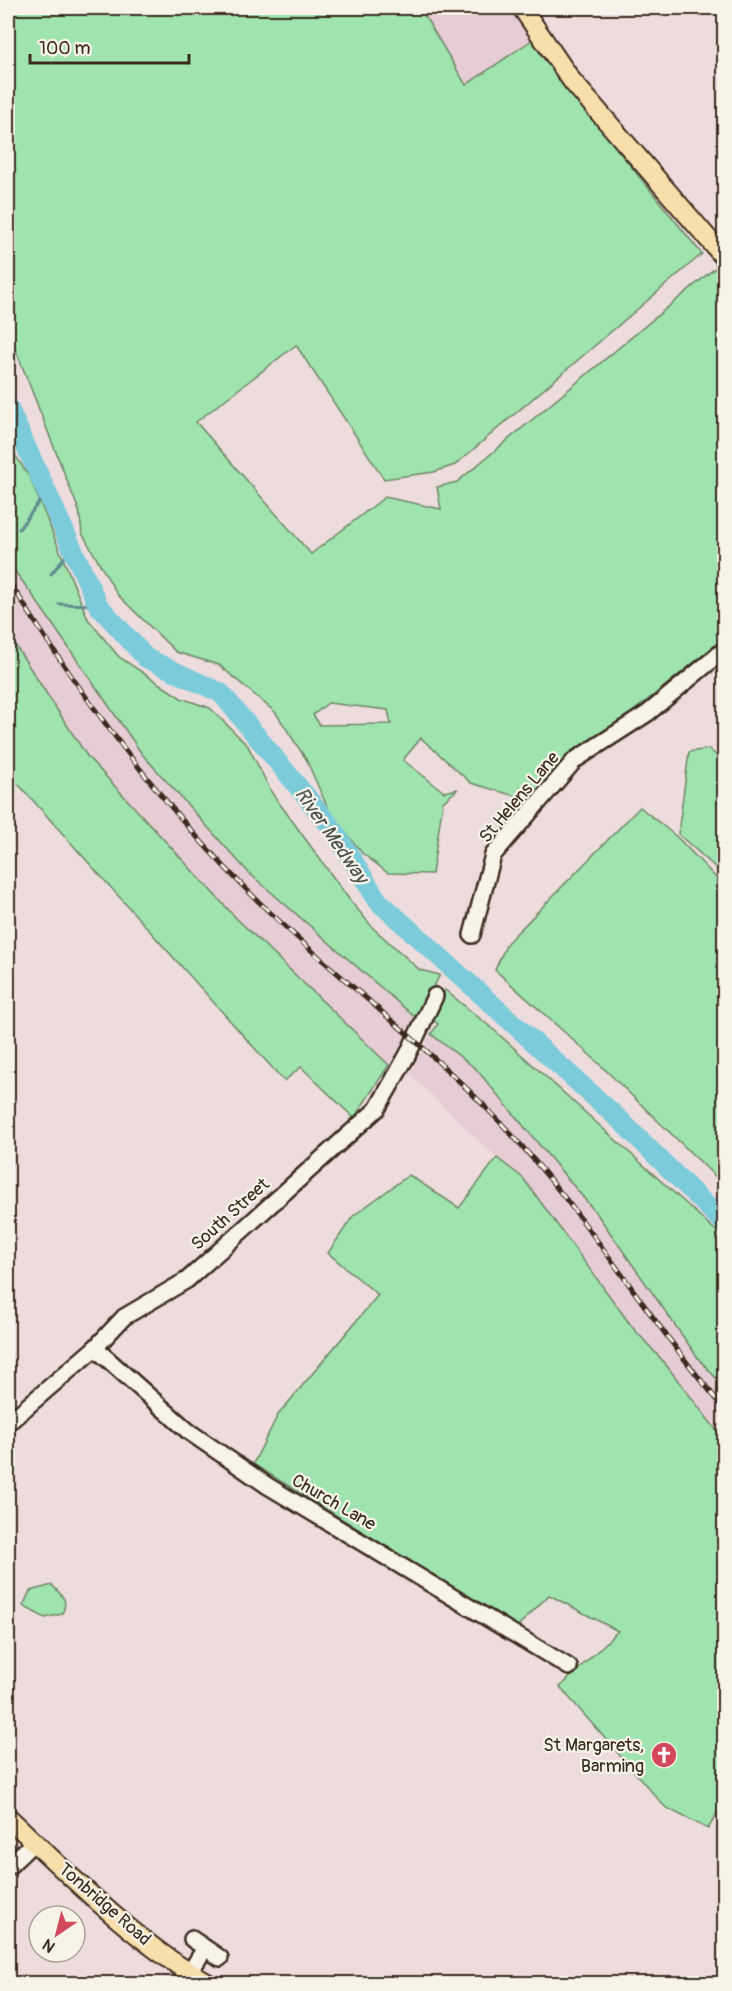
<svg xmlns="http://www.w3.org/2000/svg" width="732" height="1991" viewBox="0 0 732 1991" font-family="Pangolin,sans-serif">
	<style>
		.built { fill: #e6ccd5 }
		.green { fill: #9fe3af; stroke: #6d8666; stroke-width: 1.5; fill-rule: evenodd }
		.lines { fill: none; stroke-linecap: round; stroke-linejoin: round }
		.stream { stroke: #628b8f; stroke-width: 3 }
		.river { stroke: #7ccbda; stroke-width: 20 }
		.minor-casing { stroke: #3b2a1e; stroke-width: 20 }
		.major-casing { stroke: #3b2a1e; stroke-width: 22 }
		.minor { stroke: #f7f3e8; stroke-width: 15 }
		.major { stroke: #f8deab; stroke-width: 18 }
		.rail-casing { stroke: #3b2a1e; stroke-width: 5 }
		.rail { stroke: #f7f3e8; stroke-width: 3; stroke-dasharray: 9; stroke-linecap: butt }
		.labels { text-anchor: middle; stroke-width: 4.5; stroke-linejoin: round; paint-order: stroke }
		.street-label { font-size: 18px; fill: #3b2a1e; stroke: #f7f3e8 }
		.poi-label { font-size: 18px; fill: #3b2a1e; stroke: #f7f3e8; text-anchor: end }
		.water-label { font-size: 20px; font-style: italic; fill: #4b524d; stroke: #f7f3e8 }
	</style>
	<rect width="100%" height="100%" fill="#eddcdd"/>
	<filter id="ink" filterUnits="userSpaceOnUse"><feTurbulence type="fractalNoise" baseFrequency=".0167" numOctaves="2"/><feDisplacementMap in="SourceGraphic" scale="12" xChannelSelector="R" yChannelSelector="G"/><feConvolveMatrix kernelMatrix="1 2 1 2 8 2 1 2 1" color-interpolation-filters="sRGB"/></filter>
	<g filter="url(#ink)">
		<g class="built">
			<path d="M420,8H512L532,40L466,85Z"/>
			<path d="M8,562L31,593L142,754L249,873L416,1018L389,1065L236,918L87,756L8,634Z"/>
			<path d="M431,1034L476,1069L597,1214L698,1358L724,1387V1440L663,1361L633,1328L523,1178L497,1158L410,1074Z"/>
		</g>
		<g class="green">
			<path d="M8,8H420L466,85L532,40L544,59L702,254L455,465L434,472L384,479L296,345L196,422L311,554L385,497L441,509L437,487L457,482L720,264L724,271V638L625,718L570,757L532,801L471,783L421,738L403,760L444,792L458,789L443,802L432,874L388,873L362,853L330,813L306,759L276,713L219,665L176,652L117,594L82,533L79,511L8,330ZM328,703L388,710L391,724L320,725L313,715Z"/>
			<path d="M8,444L30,478L88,619L119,657L181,698L210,708L248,746L272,793L349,899L373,928L420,970L440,975L416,1018L249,873L142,754L31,593L8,562Z"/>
			<path d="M8,634L87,756L236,918L389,1065L354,1118L301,1067L284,1081L20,786L8,777Z"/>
			<path d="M709,749L724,762V875L678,834L689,752Z"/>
			<path d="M640,807L678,838L724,886V1185L592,1057L495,970L507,943Z"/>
			<path d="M445,990L494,1030L724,1238V1387L698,1358L597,1214L476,1069L431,1034L438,1024L430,1018Z"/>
			<path d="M497,1158L523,1178L633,1328L663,1361L724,1440V1802L708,1829L665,1807L560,1687L618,1631L549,1595L517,1627L253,1464L278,1415L378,1295L328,1253L353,1216L409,1175L459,1208Z"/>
			<path d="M52,1585C62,1596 69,1599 62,1614L45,1618L23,1606L30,1591Z"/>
		</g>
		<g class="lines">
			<g class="stream">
				<path d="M8,430L14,423"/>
				<path d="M19,529L47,491"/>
				<path d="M51,574L72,548"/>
				<path d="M59,604L98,605"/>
			</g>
			<path class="river" d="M8,407L98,605L146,658L221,693L333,829L378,901L622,1122L724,1223"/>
			<g class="minor-casing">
				<g id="minor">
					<path d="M472,935L493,855L575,760L648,713L724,650"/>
					<path d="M95,1348L188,1431L268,1486L569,1667"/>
					<path d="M8,1423L95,1348L124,1317L187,1280L377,1109L408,1054L435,996"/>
					<path d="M8,1867L34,1842"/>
					<path d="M192,1939L220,1958"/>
					<path d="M187,1984L185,1980L205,1948"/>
				</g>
			</g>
			<g class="major-casing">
				<g id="major">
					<path d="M522,8L572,81L724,257"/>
					<path d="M8,1817C65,1871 140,1947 209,1984"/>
				</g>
			</g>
			<use href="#minor" class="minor"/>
			<use href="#major" class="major"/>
			<g class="rail-casing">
				<path id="rail" d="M8,579C79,694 161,806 258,901C336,977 424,1042 499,1121C584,1210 645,1316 724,1408"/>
			</g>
			<use href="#rail" class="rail"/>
		</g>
	</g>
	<defs>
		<g id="church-disc" transform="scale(1.35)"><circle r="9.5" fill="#d1495b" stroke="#f7f3e8"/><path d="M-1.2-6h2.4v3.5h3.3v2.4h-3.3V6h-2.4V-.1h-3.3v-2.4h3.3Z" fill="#fff"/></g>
	</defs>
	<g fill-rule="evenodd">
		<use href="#church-disc" x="664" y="1755"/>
	</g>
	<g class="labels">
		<g class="street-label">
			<text transform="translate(519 797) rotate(-50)" y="6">St Helens Lane</text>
			<text transform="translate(230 1214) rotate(-42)" y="6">South Street</text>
			<text transform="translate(334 1502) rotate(30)" y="6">Church Lane</text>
			<text transform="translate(105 1904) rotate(41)" y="6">Tonbridge Road</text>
		</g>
		<g class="poi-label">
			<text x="644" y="1751">St Margarets,<tspan x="644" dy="21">Barming</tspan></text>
		</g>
		<g class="water-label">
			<text transform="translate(332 835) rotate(55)" y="7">River Medway</text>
		</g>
	</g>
	<rect width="732" height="1991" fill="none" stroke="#f7f3e8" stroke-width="30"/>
	<rect x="15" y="15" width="702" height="1961" fill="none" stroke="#3b2a1e" stroke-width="2" filter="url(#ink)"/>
	<g transform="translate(57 1934) rotate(215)"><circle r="28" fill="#f7f3e8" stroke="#aca397" stroke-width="1.5"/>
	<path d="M0-4.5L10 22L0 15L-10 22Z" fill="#d1495b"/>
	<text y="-9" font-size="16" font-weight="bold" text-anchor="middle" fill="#3b2a1e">N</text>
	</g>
	<path d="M30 54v9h159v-9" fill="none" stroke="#3b2a1e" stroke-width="3"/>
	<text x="39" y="54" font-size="18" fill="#3b2a1e" stroke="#f7f3e8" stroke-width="4.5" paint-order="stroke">100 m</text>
</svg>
